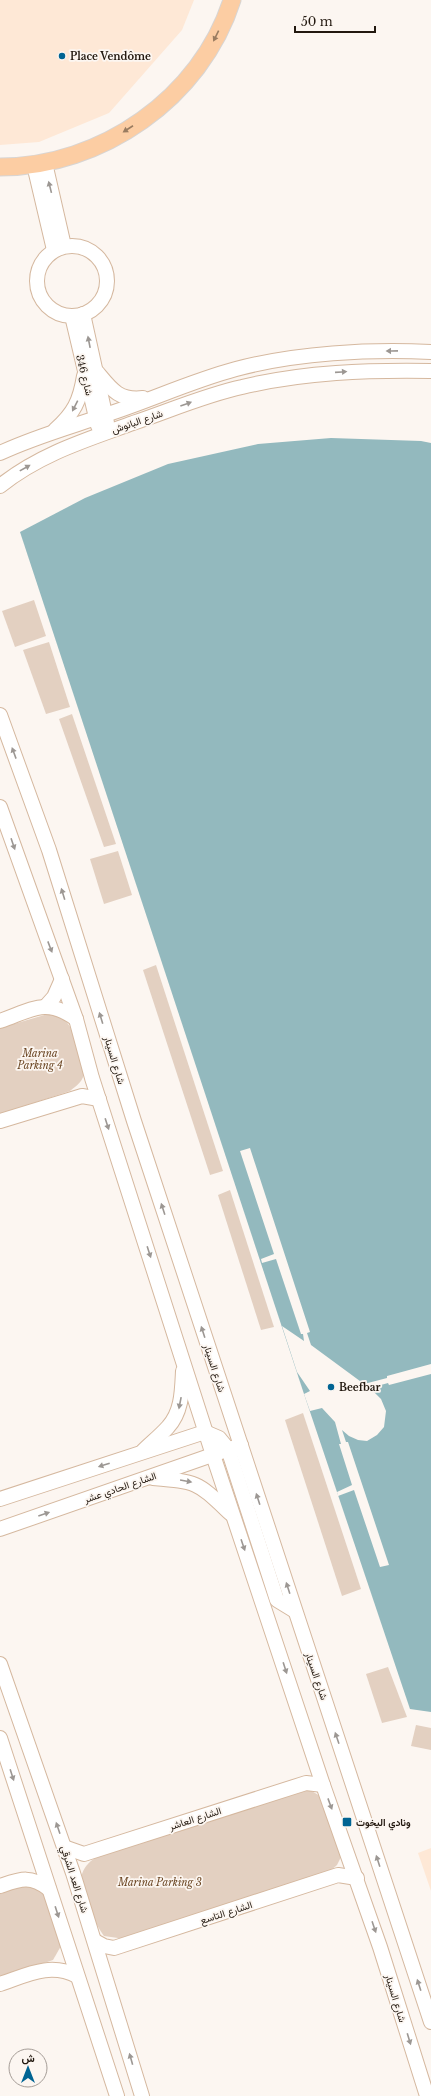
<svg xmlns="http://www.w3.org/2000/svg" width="431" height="2096" viewBox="0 0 431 2096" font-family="'Libre Baskerville',Vazirmatn,serif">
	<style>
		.built { fill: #fee8d6 }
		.green { fill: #e3d0c1 }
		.water { fill: #93b9be }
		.pier { fill: #fcf6f1 }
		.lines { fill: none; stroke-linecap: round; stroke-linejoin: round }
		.minor-casing { stroke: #d5b89f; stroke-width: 16 }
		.major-casing { stroke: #d7d5d4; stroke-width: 19 }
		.minor { stroke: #fff; stroke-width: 14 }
		.major { stroke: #fccda3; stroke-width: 17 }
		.oneway { fill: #9a7c60 }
		.oneway2 { fill: #9c9793 }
		.poi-dot { fill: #006493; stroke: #fcf6f1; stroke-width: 1.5 }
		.labels { text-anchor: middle; stroke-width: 3.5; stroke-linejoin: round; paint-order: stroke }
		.poi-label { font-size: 10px; font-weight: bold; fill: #22180f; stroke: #fcf6f1; text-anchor: start }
		.street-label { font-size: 10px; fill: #22180f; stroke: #fcf6f1 }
		.park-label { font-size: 10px; font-style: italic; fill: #6b4623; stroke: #fcf6f1 }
	</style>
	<rect width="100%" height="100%" fill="#fcf6f1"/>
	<g class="built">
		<path d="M0,0H194L182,30L109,113L39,142L0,145Z"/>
		<path d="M431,1848V1891L418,1853Z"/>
	</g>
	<g class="green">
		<path d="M34,600L46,636L15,647L2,611Z"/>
		<path d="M49,642L70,707L46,714L23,650Z"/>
		<path d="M72,714L116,844L104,847L59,719Z"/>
		<path d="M118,851L132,895L104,904L90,859Z"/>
		<path d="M156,965L223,1171L210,1175L143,970Z"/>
		<path d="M48,1014C71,1015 74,1035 79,1054C80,1059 84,1066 84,1072C84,1081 76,1086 70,1091L0,1114V1028Z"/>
		<path d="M230,1190L274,1327L261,1330L218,1195Z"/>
		<path d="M303,1413L361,1589L342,1596L285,1420Z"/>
		<path d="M388,1667L407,1717L382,1723L366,1674Z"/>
		<path d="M416,1725L431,1728V1750L411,1746Z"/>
		<path d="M310,1790L325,1799L342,1855L337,1865L329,1872L125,1939L104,1936C96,1926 78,1887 82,1874C85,1865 91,1860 99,1856L289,1793Z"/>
		<path d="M22,1884L45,1890L62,1939L61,1946L53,1960L0,1978V1891Z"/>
	</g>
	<path class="water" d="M331,438L421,441L431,443V1712L410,1709L304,1394L20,532L85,498L168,464L258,444Z"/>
	<path class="pier" d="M250,1148L310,1332L307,1333L311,1345L364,1384L387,1378V1376L431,1364V1374L389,1385L388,1383L370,1388L381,1399L386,1411L384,1427L377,1435L367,1441L358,1440L349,1436L342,1430L346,1442H348L389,1565L380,1567L354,1490L338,1496L337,1492L352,1485L339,1444H341L335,1422L322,1408L310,1411L304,1394L310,1391L297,1372L282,1326L304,1341L303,1334H301L276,1259L262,1263L261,1259L274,1254L240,1151Z"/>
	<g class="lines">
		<g class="minor-casing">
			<g id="minor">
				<path d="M45,163L64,246"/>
				<path d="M34,165L54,250"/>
				<circle cx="72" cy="281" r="35"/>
				<path d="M83,314L107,423"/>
				<path d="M72,316L98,426"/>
				<path d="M97,372C111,389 119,401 143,398"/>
				<path d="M55,430C74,413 80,401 84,376"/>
				<path d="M0,453C34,437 70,427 105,415C149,401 191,381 236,369C296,353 369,349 431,352"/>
				<path d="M0,486C40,454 86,440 133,423C169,411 205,395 242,387C304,372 368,370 431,371"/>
				<path d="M0,715L49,850L134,1121L431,2022"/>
				<path d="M0,807L76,1019L92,1078L213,1455L323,1785L380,1947L427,2096"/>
				<path d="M46,1006L54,997L62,979"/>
				<path d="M0,1021C32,1010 46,997 76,1019"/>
				<path d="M0,1121L82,1096L99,1099"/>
				<path d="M205,1432L219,1438L228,1449L277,1600L295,1611"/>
				<path d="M143,1451C151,1443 160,1436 168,1427C182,1412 182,1391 183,1371"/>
				<path d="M153,1478C199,1482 197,1482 231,1514"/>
				<path d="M0,1499L205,1432"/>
				<path d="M0,1529L241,1445"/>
				<path d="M0,1664L73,1873L142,2096"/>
				<path d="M0,1738L117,2096"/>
				<path d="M64,1847L84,1854L306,1783L323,1785"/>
				<path d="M0,1886C21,1879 30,1875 49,1889"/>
				<path d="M95,1941L104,1946L114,1948L338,1875L357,1878"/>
				<path d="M0,1984C27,1975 50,1962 77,1976"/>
			</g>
		</g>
		<g class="major-casing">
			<path id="major" d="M0,167C101,167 201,98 232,0"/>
		</g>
		<use href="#minor" class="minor"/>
		<use href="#major" class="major"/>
	</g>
	<defs><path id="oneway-solid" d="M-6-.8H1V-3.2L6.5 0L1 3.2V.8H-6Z"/></defs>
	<g class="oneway">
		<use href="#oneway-solid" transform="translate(216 36) rotate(116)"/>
		<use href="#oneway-solid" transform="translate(128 129) rotate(147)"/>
	</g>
	<g class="oneway2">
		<use href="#oneway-solid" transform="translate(50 187) rotate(-104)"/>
		<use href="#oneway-solid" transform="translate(89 342) rotate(-101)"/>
		<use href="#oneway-solid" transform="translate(392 351) rotate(179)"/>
		<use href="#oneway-solid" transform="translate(341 372) rotate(-4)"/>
		<use href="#oneway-solid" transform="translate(186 404) rotate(-20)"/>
		<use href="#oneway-solid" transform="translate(75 406) rotate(117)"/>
		<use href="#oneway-solid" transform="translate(25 468) rotate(-29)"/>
		<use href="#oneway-solid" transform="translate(14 753) rotate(-110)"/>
		<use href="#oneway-solid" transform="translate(13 844) rotate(71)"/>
		<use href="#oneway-solid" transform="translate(63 894) rotate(-107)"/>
		<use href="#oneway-solid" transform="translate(50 947) rotate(69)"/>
		<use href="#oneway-solid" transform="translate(101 1018) rotate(-107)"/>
		<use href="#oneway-solid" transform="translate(107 1124) rotate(72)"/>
		<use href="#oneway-solid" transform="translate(163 1209) rotate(-108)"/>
		<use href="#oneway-solid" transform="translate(149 1252) rotate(72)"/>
		<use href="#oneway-solid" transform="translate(203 1332) rotate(-108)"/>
		<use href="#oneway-solid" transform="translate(180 1403) rotate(101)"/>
		<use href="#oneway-solid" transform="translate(104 1465) rotate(162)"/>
		<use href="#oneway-solid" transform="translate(186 1481) rotate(10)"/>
		<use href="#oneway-solid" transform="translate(258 1499) rotate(-108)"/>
		<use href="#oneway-solid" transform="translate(44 1514) rotate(-19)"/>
		<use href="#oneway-solid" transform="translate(243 1545) rotate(71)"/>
		<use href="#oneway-solid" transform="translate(288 1588) rotate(-108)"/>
		<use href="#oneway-solid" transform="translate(285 1668) rotate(72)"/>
		<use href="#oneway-solid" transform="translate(337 1738) rotate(-109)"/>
		<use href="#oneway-solid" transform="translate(12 1775) rotate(72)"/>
		<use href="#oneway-solid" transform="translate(330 1804) rotate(70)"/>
		<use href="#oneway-solid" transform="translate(58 1828) rotate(-109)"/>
		<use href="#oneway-solid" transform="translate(378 1861) rotate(-108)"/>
		<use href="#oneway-solid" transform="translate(57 1912) rotate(72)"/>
		<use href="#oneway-solid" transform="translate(374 1927) rotate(71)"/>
		<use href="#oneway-solid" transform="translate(419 1985) rotate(-108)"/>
		<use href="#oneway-solid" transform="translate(409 2039) rotate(73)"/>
		<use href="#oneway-solid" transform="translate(131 2059) rotate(-106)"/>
	</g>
	<g class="poi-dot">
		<circle cx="62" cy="56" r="4"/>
		<circle cx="331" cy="1387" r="4"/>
		<rect x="342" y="1817" width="10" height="10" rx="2"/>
	</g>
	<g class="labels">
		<g class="poi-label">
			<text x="70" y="60">Place Vendôme</text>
			<text x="339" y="1391">Beefbar</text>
			<text x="356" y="1826">ونادي اليخوت</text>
		</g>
		<g class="street-label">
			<text transform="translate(85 375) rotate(76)" y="4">شارع 346</text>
			<text transform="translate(137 421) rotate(-19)" y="4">شارع البانوش</text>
			<text transform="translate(115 1060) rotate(73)" y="4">شارع السينار</text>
			<text transform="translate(215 1368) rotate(72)" y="4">شارع السينار</text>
			<text transform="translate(120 1487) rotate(-19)" y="4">الشارع الحادي عشر</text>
			<text transform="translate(317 1676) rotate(71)" y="4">شارع السينار</text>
			<text transform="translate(195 1818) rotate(-18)" y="4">الشارع العاشر</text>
			<text transform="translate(75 1879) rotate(72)" y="4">شارع العد الشرقي</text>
			<text transform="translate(226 1912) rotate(-18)" y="4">الشارع التاسع</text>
			<text transform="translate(396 1998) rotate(73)" y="4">شارع السينار</text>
		</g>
		<g class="park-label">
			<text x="40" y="1057">Marina<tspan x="40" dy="12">Parking 4</tspan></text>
			<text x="160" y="1886">Marina Parking 3</text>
		</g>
	</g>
	<g transform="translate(28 2068)"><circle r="19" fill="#fcf6f1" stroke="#a59d97"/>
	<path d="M0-3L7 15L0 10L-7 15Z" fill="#006493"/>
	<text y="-6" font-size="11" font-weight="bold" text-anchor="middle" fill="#22180f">ش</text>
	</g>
	<path d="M295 26v6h80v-6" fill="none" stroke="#22180f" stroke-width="2"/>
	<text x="301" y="26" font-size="12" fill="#22180f" stroke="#fcf6f1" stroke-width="3" paint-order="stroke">50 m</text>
</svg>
